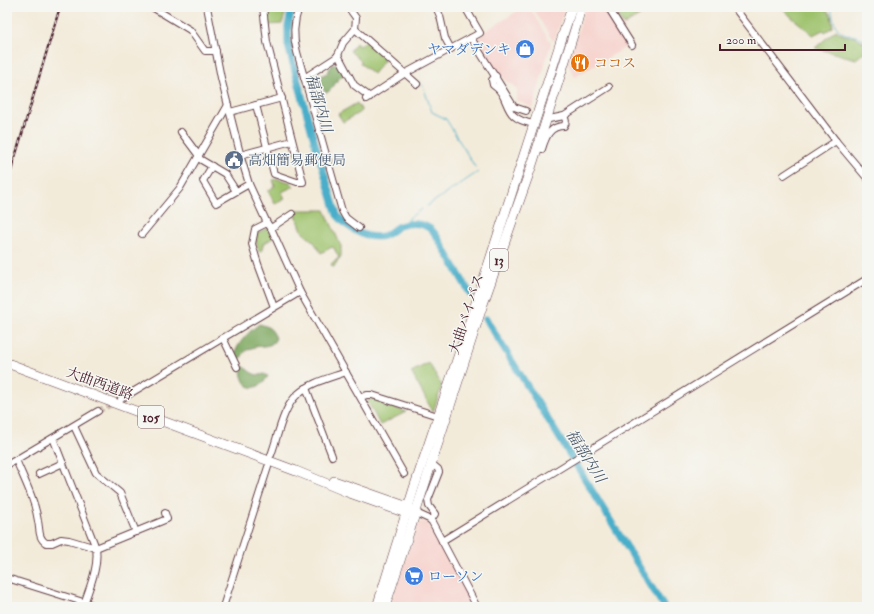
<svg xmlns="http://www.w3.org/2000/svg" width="874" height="614" viewBox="0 0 874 614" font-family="'IM FELL Double Pica','Noto Serif JP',serif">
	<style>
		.built { fill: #f7d0ca }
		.green { fill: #9ec26c; stroke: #74704c }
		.forest { fill: #7ea860; stroke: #646446 }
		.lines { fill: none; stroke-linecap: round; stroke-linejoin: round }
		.stream { stroke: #49aec9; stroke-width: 1 }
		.river { stroke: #49aec9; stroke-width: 7 }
		.minor-tunnel { stroke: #d1c2b7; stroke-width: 6; stroke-dasharray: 6 3; stroke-linecap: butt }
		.minor-casing { stroke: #633e45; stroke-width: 8 }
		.highway-casing { stroke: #633e45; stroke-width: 10 }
		.minor { stroke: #fff; stroke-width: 6 }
		.highway { stroke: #fff; stroke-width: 9 }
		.rail-casing { stroke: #4a1f2b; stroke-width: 2.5 }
		.rail { stroke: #f6f6f2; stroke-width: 1; stroke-dasharray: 3; stroke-linecap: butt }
		.labels { text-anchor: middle; stroke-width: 3; stroke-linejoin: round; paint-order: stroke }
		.shield { fill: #f6f6f2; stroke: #7e6067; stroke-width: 1 }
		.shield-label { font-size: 13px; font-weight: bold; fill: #4a1f2b }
		.shop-label { font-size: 14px; fill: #366cbe; stroke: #f6f6f2; text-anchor: end }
		.food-label { font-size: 14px; fill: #c56008; stroke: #f6f6f2; text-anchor: start }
		.service-label { font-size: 14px; fill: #4e5e75; stroke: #f6f6f2; text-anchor: start }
		.street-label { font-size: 14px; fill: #4a1f2b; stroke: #f6f6f2 }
		.water-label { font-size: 15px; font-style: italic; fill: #4a586a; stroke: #f6f6f2 }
	</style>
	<rect width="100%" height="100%" fill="#f6f6f2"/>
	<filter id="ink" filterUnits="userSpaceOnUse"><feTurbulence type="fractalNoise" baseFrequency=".025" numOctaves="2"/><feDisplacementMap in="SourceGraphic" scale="8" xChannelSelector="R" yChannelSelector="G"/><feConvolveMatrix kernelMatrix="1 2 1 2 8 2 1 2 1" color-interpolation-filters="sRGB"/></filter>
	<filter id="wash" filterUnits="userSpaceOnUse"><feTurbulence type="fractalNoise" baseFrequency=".012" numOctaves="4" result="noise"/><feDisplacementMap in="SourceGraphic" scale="16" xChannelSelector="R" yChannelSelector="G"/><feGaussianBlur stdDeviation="0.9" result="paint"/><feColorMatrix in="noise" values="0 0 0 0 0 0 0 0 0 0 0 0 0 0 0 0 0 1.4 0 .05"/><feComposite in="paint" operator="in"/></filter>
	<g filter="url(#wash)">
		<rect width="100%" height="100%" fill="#f3ebda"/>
		<g class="built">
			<path d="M524,7H529L551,43L533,108L517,101V90L513,85L507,82L501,74L495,70L476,39L485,34L484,32Z"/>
			<path d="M532,7H565L555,39L553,41Z"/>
			<path d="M585,7H605L630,45L575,77L568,65Z"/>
			<path d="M610,7H656L623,27Z"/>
			<path d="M421,522H427L474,607H390L417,525Z"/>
		</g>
		<g class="green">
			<path d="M267,7H287L282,24L269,25Z"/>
			<path d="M633,7H654L624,25L618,17Z"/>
			<path d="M782,7H824L831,15L833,27L825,32L823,30L813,35C803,25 790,18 782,7Z"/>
			<path d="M836,30C844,37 846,35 855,37C860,39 863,42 867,45V50L856,59L815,48Z"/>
			<path d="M366,41L385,59L373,74L360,63L361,61L350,51L356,43L359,46Z"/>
			<path d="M357,103L362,111L343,122L338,114Z"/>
			<path d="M278,179L290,182L294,186L282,192L285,199L275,204L268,191L275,186L273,180Z"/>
			<path d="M294,210H325L341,246V256L333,268L331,264L339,258L334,248L332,247L321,253L314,242L303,233Z"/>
			<path d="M268,228L273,238L263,244L262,250L259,252L256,242L257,233Z"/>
			<path d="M429,363L442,386L433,412L411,372Z"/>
			<path d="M373,398L406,412L380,425L368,402V400Z"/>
		</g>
		<g class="forest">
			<path d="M339,63L346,74C335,78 335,89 326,93L317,80L318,77L327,73L332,65Z"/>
			<path d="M259,324C269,326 272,329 276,338C272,348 264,345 255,347C252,348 248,349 246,351C242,354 242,359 238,360L235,354C237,343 250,331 259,324Z"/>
			<path d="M244,366C249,372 256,377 264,374L268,376C257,394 242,390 241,369Z"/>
		</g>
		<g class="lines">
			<g class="stream">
				<path d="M831,7C833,17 834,31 846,34C855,36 860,36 867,42"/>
				<path d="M419,82L423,86L432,112L446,119L475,167"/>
				<path d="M427,206L478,172"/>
				<path d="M409,224V218L422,209"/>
			</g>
			<g class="river">
				<path d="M292,7L288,26V45L314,140L337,215C348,228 365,240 383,236C389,234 393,229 399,226C408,223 421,222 429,228C432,229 434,233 436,235L471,295"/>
				<path d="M486,319L664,607"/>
			</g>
		</g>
	</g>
	<g filter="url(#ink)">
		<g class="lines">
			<path class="minor-tunnel" d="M98,411L116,402"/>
			<g class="minor-casing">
				<g id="minor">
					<path d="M152,7L190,30L205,51H216"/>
					<path d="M207,7L221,78L242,161L249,184L267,223L271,228L300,292L404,474"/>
					<path d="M299,7C294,21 293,38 297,52L342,211L346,218L359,228"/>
					<path d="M436,7L440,16L445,38L451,49"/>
					<path d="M608,7L632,45"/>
					<path d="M734,7L836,141L867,178"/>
					<path d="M355,29L417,84"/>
					<path d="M471,38L514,107L526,111"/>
					<path d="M338,55L354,85L370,97"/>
					<path d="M496,76L492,80L493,85C513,98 499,118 534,124"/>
					<path d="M304,78L335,58L338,55L343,43L355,29L356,18L348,7"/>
					<path d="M366,99L404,74L480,33L465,7"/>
					<path d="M256,105L274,174L297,182H303L267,42L263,7"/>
					<path d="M230,112L282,98"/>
					<path d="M549,119L564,116L609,87"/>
					<path d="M181,132L199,156"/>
					<path d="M542,149C546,136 550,126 564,126C567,122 566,120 564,116"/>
					<path d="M240,155L292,141"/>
					<path d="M198,158L225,174L236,191"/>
					<path d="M212,166L203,181L216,203L249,184"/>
					<path d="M784,175L836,141"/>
					<path d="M267,223L255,229L252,244L258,264L274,307"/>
					<path d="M271,228L292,214"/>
					<path d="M142,234L180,188L228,105"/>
					<path d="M223,338L237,367"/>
					<path d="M306,388L332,456"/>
					<path d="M361,397L367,395H372L438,416"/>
					<path d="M121,399L300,292"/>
					<path d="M74,426L96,473L120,493L136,532"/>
					<path d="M53,438L96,548C99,568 89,588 83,607"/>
					<path d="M271,455C278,436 283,407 298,394C311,382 330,378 346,372"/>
					<path d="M16,460C24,479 35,500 38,521C40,530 38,538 46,543H52L61,539L69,540L96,548L167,519L165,513"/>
					<path d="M7,465L98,411"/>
					<path d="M39,474L63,463"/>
					<path d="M416,513L429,519L432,522L477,607"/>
					<path d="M431,520L435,514L429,506L428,500L439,472L438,469L432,464"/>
					<path d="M442,541L867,279"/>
					<path d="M7,578L99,607"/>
					<path d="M223,607L268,467"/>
				</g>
			</g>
			<g class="highway-casing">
				<g id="highway">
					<path d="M7,363L296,471L347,492L406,513H410"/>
					<path d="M334,481L408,507L412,510"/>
					<path d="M377,607L414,488L472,315L572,7"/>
					<path d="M385,607L483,304L532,165L576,26L581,7"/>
				</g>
			</g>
			<use href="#minor" class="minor"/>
			<use href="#highway" class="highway"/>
			<g class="rail-casing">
				<path id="rail" d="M7,184L60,7"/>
			</g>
			<use href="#rail" class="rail"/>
		</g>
	</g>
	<defs>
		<g id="shop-disc" transform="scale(1)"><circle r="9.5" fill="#3f7fe0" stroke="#f6f6f2"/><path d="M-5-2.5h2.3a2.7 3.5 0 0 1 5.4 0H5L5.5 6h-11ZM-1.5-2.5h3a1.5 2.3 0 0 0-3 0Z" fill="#fff"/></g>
		<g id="restaurant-disc" transform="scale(1)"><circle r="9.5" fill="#e8710a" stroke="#f6f6f2"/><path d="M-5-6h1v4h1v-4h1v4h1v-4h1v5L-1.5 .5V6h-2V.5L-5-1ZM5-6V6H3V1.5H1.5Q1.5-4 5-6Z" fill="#fff"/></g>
		<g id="civic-disc" transform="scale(1)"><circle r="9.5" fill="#5c6f8a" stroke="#f6f6f2"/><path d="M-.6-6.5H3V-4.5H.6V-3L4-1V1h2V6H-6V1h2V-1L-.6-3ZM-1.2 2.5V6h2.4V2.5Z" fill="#fff"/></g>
		<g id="supermarket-disc" transform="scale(1)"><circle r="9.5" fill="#3f7fe0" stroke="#f6f6f2"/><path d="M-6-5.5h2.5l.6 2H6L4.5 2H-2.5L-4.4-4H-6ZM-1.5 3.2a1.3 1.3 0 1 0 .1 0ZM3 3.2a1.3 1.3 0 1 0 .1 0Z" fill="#fff"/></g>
	</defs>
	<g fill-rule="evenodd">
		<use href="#shop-disc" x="525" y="49"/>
		<use href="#restaurant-disc" x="580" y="63"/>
		<use href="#civic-disc" x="234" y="160"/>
		<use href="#supermarket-disc" x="414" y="576"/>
	</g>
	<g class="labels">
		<g class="shield">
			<rect x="490" y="249" width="18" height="22" rx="3"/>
			<rect x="138" y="406" width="26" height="22" rx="3"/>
		</g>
		<g class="shield-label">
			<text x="499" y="265">13</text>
			<text x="151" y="422">105</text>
		</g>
		<g class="shop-label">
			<text x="511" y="54">ヤマダデンキ</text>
			<text x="428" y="581" text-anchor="start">ローソン</text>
		</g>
		<g class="food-label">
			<text x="594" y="68">ココス</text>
		</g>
		<g class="service-label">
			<text x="248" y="165">高畑簡易郵便局</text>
		</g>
		<g class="street-label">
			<text transform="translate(466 314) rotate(-72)" y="5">大曲バイパス</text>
			<text transform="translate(100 383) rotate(20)" y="5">大曲西道路</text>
		</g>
		<g class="water-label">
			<text transform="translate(319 103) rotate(74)" y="5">福部内川</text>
			<text transform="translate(586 456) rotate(58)" y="5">福部内川</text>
		</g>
	</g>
	<rect width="874" height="614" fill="none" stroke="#f6f6f2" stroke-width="24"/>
	<path d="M720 44v6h125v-6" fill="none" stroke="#4a1f2b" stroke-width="2"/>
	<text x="726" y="44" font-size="12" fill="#4a1f2b" stroke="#f6f6f2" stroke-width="3" paint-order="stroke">200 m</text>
</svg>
